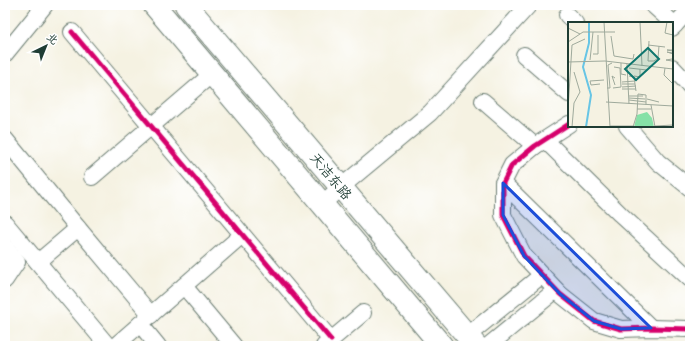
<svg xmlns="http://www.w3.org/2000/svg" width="695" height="351" viewBox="0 0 695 351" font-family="'Comic Neue','LXGW WenKai TC',sans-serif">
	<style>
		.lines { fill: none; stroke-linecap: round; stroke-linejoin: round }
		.street-casing { stroke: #6a7c71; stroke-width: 18 }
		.secondary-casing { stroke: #6a7c71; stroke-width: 24 }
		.street { stroke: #fff; stroke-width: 16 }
		.secondary { stroke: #fff; stroke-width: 22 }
		.cycleway-casing { stroke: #fff; stroke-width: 8 }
		.cycleway { stroke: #d6006c; stroke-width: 5 }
		.marked { fill: #1d4ed8; fill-opacity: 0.2; stroke: #1d4ed8; stroke-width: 3; stroke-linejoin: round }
		.labels { text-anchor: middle; stroke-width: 3.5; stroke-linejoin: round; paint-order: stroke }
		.street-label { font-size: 14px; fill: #1f3d34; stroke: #fff }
		.inset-river { fill: none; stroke: #67c5e5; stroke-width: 2 }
		.inset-road { fill: none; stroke: #9faa9c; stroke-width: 1 }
		.view { fill: #0f766e; fill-opacity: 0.15; stroke: #0f766e; stroke-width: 2 }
		.inset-edge { fill: none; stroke: #1f3d34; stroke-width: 2 }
	</style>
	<rect width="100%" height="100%" fill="#fff"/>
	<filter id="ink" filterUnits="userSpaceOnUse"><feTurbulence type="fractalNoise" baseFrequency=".025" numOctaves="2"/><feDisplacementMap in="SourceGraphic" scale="8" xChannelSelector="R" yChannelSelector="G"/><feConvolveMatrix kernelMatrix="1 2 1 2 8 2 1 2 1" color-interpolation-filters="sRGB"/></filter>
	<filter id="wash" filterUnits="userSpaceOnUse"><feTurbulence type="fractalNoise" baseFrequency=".012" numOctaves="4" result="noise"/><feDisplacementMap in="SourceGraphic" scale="16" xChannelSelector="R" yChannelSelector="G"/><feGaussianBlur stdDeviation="0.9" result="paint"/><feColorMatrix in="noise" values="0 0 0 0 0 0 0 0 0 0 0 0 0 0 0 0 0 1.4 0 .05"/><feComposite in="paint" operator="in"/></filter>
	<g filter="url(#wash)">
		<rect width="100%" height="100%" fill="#f5f2e2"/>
	</g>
	<g filter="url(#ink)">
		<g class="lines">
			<g class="street-casing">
				<g id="street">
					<path d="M653,5L675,25"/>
					<path d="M567,15L575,23"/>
					<path d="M672,28L690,9"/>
					<path d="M72,32L331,340"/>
					<path d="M5,54L45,5"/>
					<path d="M524,55L569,94"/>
					<path d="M672,67L690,86"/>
					<path d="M483,101L535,146"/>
					<path d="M569,124L535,146L512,165L503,183V215L524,256L560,294L594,321L621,329L651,328L690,329"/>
					<path d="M627,126L658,162L690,188"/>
					<path d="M5,139L78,228L151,315"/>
					<path d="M545,140L620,214L690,279"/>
					<path d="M92,177L212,74"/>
					<path d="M503,183L651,328"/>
					<path d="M322,204L341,187L430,113L529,5"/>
					<path d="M5,223L108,346"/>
					<path d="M5,247L17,262L5,280"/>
					<path d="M38,262L78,228"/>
					<path d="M184,286L234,346"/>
					<path d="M140,324L158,346"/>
					<path d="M467,336L542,275"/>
					<path d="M115,346L242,235"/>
					<path d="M324,346L363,313"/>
					<path d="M488,346L556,290"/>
				</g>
			</g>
			<g class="secondary-casing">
				<g id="secondary">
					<path d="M154,5L442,346"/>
					<path d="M186,5L476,346"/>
				</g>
			</g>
			<use href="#street" class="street"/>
			<use href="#secondary" class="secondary"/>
			<g class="cycleway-casing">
				<g id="cycleway">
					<path d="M72,32L331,340"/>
					<path d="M569,124L535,146L512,165L503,183V215L524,256L560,294L594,321L621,329L651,328L690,329"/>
				</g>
			</g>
			<use href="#cycleway" class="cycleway"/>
		</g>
	</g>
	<path class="marked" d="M503,183L651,328L621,329L594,321L560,294L524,256L503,215Z"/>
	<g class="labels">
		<g class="street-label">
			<text transform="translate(331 176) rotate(50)" y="5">天洁东路</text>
		</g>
	</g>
	<g transform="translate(568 22)">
		<rect width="105" height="105" fill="#f5f2e2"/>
		<path d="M79,90L84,96L86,105H66L69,93Z" fill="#86e1a7"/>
		<path class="inset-river" d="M18,105L23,73L15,45L21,21V0"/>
		<path class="inset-road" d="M36,0L42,105M72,0L74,44M99,0L97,11L105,13M0,6L12,12M43,14L46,34L65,37L66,32M81,19L80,39H86L90,36L91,24M0,20L15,10H47M80,23L97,25M105,28H99L105,29M25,32H30V13M105,32L99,30L105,31M22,38L25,10M104,39L98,38L104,37M0,40L37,39L105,47M53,41V52L58,53M59,42L61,82M61,46L79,48M97,46L96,53L105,62M61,54L66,55L68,69M66,54L72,55V47M54,60L67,59M32,62L23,63L22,59L36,58M54,62H67M47,63L44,54L47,56M54,65L68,64M39,66H42L40,43L44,41M45,66L53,65L52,46L46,45M54,67H68M61,74H75M61,76L77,77M79,77L91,80M61,78L78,80M38,80L105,84M83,83L87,105M0,87L4,23L17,17M69,87H83M42,104H65M87,104L105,103M4,105L6,81L12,70L6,50M65,105L69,92L70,72L78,73V83"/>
		<path class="view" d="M80,26L91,37L68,58L57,47Z"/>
		<rect width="105" height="105" class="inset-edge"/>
	</g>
	<rect width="695" height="351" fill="none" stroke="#fff" stroke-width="20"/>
	<g transform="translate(46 46) rotate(43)" stroke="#ffffff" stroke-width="3" paint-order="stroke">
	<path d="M0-3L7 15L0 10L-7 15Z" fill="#1f3d34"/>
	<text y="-6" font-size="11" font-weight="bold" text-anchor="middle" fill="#1f3d34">北</text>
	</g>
</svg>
